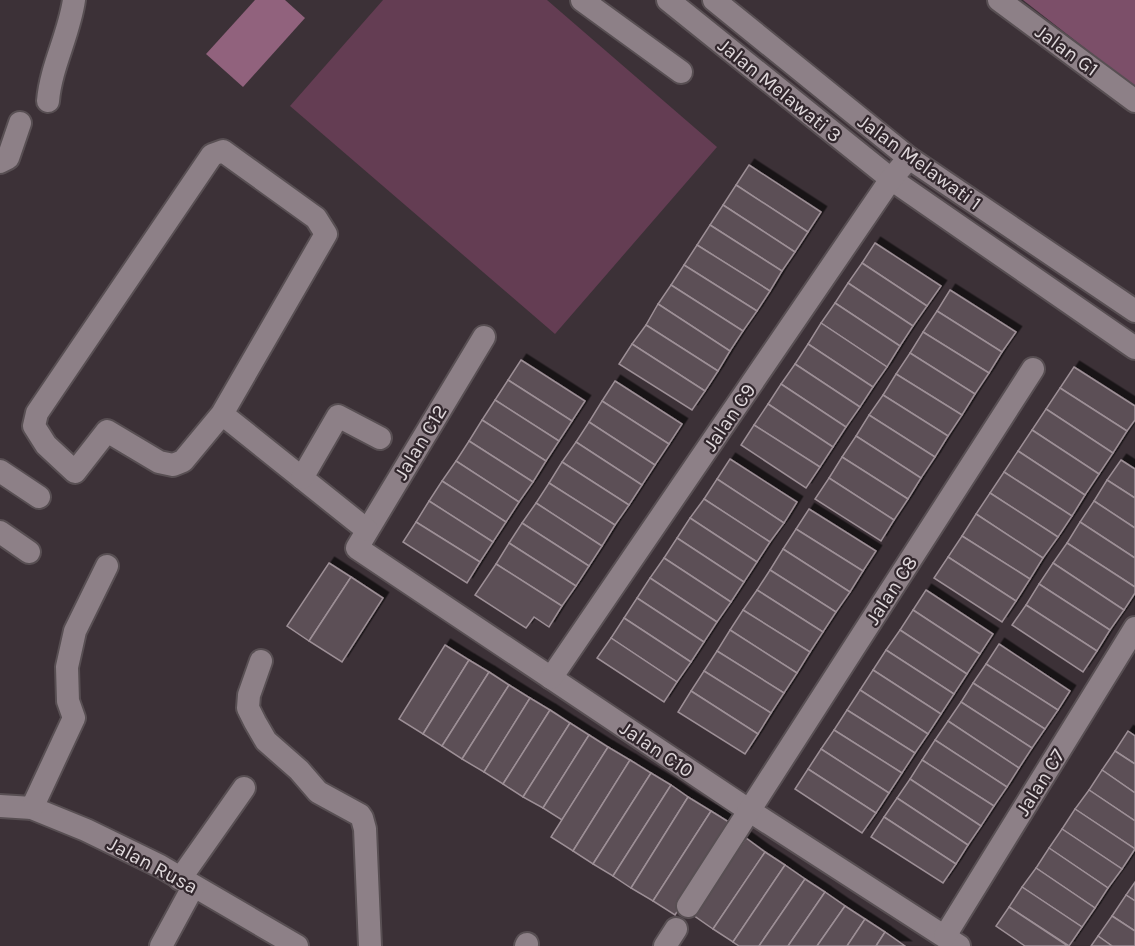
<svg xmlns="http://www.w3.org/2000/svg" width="1135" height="946" viewBox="0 0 1135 946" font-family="Karla,sans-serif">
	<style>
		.green { fill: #643d53 }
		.forest { fill: #7c4f69 }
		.water { fill: #91627d }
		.building { fill: #5b4f56; stroke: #9d8f96; stroke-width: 1.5; filter: url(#shadow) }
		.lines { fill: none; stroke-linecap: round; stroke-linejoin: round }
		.minor-casing { stroke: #584f53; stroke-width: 26 }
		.minor { stroke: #8d8087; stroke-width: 22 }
		.labels { text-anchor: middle; stroke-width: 4.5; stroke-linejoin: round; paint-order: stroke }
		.street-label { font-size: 20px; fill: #e0d9dc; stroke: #32272d }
	</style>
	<defs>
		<filter id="shadow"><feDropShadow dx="5.5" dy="-5.5" stdDeviation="0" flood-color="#0009"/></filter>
	</defs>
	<rect width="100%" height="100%" fill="#3c3137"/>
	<path class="green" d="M383,0H547L717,147L555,334L290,106Z"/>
	<path class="forest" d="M1023,0H1135V87Z"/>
	<path class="water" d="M255,0H285L305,18L243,87L206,54Z"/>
	<g class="building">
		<path d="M749,165L821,212L808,232L736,185Z"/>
		<path d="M736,185L808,232L795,252L723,205Z"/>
		<path d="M723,205L795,252L782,271L710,225Z"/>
		<path d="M710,225L782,271L770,291L697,245Z"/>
		<path d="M875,243L941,286L927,306L862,263Z"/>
		<path d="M697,245L770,291L757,311L684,265Z"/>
		<path d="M862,263L927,306L913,326L848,283Z"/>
		<path d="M684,265L757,311L743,331L671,285Z"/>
		<path d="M848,283L913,326L900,346L835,303Z"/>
		<path d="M671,285L743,331L730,351L658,304Z"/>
		<path d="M950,290L1016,332L1002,352L937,311Z"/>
		<path d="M835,303L900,346L887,367L821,323Z"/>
		<path d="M658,304L730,351L718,371L646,325Z"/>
		<path d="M937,311L1002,352L989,373L923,332Z"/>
		<path d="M821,323L887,367L873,387L808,344Z"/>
		<path d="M646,325L718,371L705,391L632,344Z"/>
		<path d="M923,332L989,373L975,394L910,353Z"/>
		<path d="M632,344L705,391L692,410L619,364Z"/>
		<path d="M808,344L873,387L860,407L795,364Z"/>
		<path d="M910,353L975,394L962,415L896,374Z"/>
		<path d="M521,360L585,401L572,421L508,380Z"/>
		<path d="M795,364L860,407L846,427L781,384Z"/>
		<path d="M1074,367L1135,406V420L1127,431L1060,388Z"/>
		<path d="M896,374L962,415L948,436L883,395Z"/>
		<path d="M508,380L572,421L559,441L495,400Z"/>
		<path d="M615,381L682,424L669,444L602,401Z"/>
		<path d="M781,384L846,427L833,447L768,404Z"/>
		<path d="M1060,388L1127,431L1113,453L1046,409Z"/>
		<path d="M883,395L948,436L935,457L869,415Z"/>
		<path d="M495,400L559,441L546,461L482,420Z"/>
		<path d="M602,401L669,444L655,465L589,422Z"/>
		<path d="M768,404L833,447L820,467L754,425Z"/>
		<path d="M1046,409L1113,453L1099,474L1032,430Z"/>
		<path d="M869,415L935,457L921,478L856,436Z"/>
		<path d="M482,420L546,461L533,482L469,441Z"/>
		<path d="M589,422L655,465L642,485L576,442Z"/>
		<path d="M754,425L820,467L806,488L741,445Z"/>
		<path d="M1032,430L1099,474L1085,495L1018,451Z"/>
		<path d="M856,436L921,478L908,499L842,457Z"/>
		<path d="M469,441L533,482L519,502L456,461Z"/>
		<path d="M576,442L642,485L629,505L562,462Z"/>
		<path d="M1018,451L1085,495L1072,516L1004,472Z"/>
		<path d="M842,457L908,499L894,520L829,478Z"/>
		<path d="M730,459L797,502L784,523L717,479Z"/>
		<path d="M1121,460L1135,469V498L1107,480Z"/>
		<path d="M456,461L519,502L506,522L442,481Z"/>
		<path d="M562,462L629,505L615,525L549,483Z"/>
		<path d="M1004,472L1072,516L1058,537L990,493Z"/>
		<path d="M829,478L894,520L881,541L815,499Z"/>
		<path d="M717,479L784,523L770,542L704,499Z"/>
		<path d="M1107,480L1135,498V528L1094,501Z"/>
		<path d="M442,481L506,522L493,542L429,501Z"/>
		<path d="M549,483L615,525L602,546L536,503Z"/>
		<path d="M990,493L1058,537L1043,558L976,514Z"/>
		<path d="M704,499L770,542L757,562L690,518Z"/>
		<path d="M429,501L493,542L480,562L416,522Z"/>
		<path d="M1094,501L1135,528V558L1080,522Z"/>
		<path d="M536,503L602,546L589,566L522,523Z"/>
		<path d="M809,509L876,551L863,571L796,529Z"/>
		<path d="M976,514L1043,558L1030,579L962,536Z"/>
		<path d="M690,518L757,562L744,582L677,538Z"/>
		<path d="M416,522L480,562L467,583L403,542Z"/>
		<path d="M1080,522L1135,558V587L1067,543Z"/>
		<path d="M522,523L589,566L576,586L509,543Z"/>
		<path d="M796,529L863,571L850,592L783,549Z"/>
		<path d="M962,536L1030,579L1016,601L948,557Z"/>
		<path d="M677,538L744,582L731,602L664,558Z"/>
		<path d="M509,543L576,586L562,606L496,564Z"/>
		<path d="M1067,543L1135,587V593L1124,610L1053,563Z"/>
		<path d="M783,549L850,592L836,612L770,570Z"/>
		<path d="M948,557L1016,601L1002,622L934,578Z"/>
		<path d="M664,558L731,602L717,622L650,578Z"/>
		<path d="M329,563L351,577L309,641L287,626Z"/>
		<path d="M1053,563L1124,610L1110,630L1039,584Z"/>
		<path d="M496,564L562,606L549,627L534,617L526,628L475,595Z"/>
		<path d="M770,570L836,612L823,632L757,590Z"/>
		<path d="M351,577L383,598L342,662L309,641Z"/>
		<path d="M650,578L717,622L704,642L637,598Z"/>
		<path d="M1039,584L1110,630L1097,651L1026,605Z"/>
		<path d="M757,590L823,632L810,652L743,610Z"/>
		<path d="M926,590L993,634L980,654L913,610Z"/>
		<path d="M637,598L704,642L691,662L624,618Z"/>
		<path d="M1026,605L1097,651L1083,672L1012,625Z"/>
		<path d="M743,610L810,652L797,673L730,630Z"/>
		<path d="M913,610L980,654L967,674L900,630Z"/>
		<path d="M624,618L691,662L677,682L611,638Z"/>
		<path d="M730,630L797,673L784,693L717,651Z"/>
		<path d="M900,630L967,674L954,694L886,650Z"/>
		<path d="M611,638L677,682L664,702L597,658Z"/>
		<path d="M999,644L1070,691L1058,710L986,664Z"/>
		<path d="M445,645L469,660L423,734L399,719Z"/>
		<path d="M886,650L954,694L941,714L873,670Z"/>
		<path d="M717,651L784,693L771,713L704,671Z"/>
		<path d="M469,660L489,672L442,746L423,734Z"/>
		<path d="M986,664L1058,710L1045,729L973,683Z"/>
		<path d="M873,670L941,714L928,734L860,690Z"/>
		<path d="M704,671L771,713L758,734L691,691Z"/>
		<path d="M489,672L509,685L462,759L442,746Z"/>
		<path d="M973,683L1045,729L1032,748L961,702Z"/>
		<path d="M509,685L530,698L484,772L462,759Z"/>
		<path d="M860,690L928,734L915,753L847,710Z"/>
		<path d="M691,691L758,734L745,754L678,712Z"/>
		<path d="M530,698L550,710L503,784L484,772Z"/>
		<path d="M961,702L1032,748L1019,768L948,721Z"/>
		<path d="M550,710L570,723L523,797L503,784Z"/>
		<path d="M847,710L915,753L902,773L834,730Z"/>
		<path d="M948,721L1019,768L1007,787L935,740Z"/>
		<path d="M570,723L589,735L543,808L523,797Z"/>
		<path d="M834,730L902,773L889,793L821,749Z"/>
		<path d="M1128,731L1135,736V764L1115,751Z"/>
		<path d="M589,735L608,747L562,820L543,808Z"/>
		<path d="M935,740L1007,787L994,806L922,760Z"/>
		<path d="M608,747L630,760L573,851L551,837Z"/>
		<path d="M821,749L889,793L876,813L808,769Z"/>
		<path d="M1115,751L1135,764V793L1102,770Z"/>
		<path d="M630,760L651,773L593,864L573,851Z"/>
		<path d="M922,760L994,806L981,826L910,779Z"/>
		<path d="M808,769L876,813L862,833L795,789Z"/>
		<path d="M1102,770L1135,793V821L1089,790Z"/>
		<path d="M651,773L671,785L613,876L593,864Z"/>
		<path d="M910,779L981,826L968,845L897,798Z"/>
		<path d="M671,785L688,797L631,888L613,876Z"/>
		<path d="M1089,790L1135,821V849L1075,809Z"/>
		<path d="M688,797L711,811L653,901L631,888Z"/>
		<path d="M897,798L968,845L956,864L884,817Z"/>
		<path d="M1075,809L1135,849L1122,869L1062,829Z"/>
		<path d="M711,811L732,824L675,915L653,901Z"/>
		<path d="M884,817L956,864L943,883L871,837Z"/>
		<path d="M1062,829L1122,869L1108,888L1049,848Z"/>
		<path d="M746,838L765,852L713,929L693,915Z"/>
		<path d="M1049,848L1108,888L1095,908L1036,868Z"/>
		<path d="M765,852L785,865L733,942L713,929Z"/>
		<path d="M785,865L805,879L759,946H739L733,942Z"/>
		<path d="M1036,868L1095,908L1082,927L1022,887Z"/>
		<path d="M805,879L825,892L788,946H759Z"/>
		<path d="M1135,882V901L1126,895Z"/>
		<path d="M1022,887L1082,927L1069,946L1009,907Z"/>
		<path d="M825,892L845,906L817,946H788Z"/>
		<path d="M1126,895L1135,901V931L1112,916Z"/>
		<path d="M845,906L865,919L847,946H817Z"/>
		<path d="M1009,907L1068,946H1025L996,926Z"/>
		<path d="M1112,916L1135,931V946H1112L1098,936Z"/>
		<path d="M865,919L885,932L876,946H847Z"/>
		<path d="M885,932L905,946H876Z"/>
		<path d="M1098,936L1112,946H1091Z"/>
	</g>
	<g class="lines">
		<g class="minor-casing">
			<g id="minor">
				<path d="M582,0L681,72"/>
				<path d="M668,0L891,179L1135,348"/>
				<path d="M714,0L909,158L1135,311"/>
				<path d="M999,0L1135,101"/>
				<path d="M48,101C51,66 69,35 74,0"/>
				<path d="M0,162L8,158L20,123"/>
				<path d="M484,337L357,548L750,811L959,946"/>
				<path d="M222,414L326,234L316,218L223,151L212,155L37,413L34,426L46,445L75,472L107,431L159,462L173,465L183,461L222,414L367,530"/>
				<path d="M0,471L39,497"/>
				<path d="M302,478L338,416L380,438"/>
				<path d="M0,532L29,552"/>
				<path d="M261,661L249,695L248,708L255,722L266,741L299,770L318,792L360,815L362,818L365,829L370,946"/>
				<path d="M551,678L891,179L909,158"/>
				<path d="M0,806L32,808L86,830L160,866L297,946"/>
				<path d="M32,808L74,718L68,701L67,667L75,631L107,566"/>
				<path d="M180,879L244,788"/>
				<path d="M688,906L1033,369"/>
				<path d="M945,936L1135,628"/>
				<path d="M161,946L193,887"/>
				<path d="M526,946L527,944"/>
				<path d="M665,946L676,929"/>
			</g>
		</g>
		<use href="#minor" class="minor"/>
	</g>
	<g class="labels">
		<g class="street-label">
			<text transform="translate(1067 50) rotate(36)" y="7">Jalan G1</text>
			<text transform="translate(780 90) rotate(39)" y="7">Jalan Melawati 3</text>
			<text transform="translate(920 162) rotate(36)" y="7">Jalan Melawati 1</text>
			<text transform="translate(729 417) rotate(-56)" y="7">Jalan C9</text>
			<text transform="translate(420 442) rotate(-59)" y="7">Jalan C12</text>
			<text transform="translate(891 590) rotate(-57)" y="7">Jalan C8</text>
			<text transform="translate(657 749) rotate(34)" y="7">Jalan C10</text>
			<text transform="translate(1040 782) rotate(-58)" y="7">Jalan C7</text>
			<text transform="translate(153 865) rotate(28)" y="7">Jalan Rusa</text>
		</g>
	</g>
</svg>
